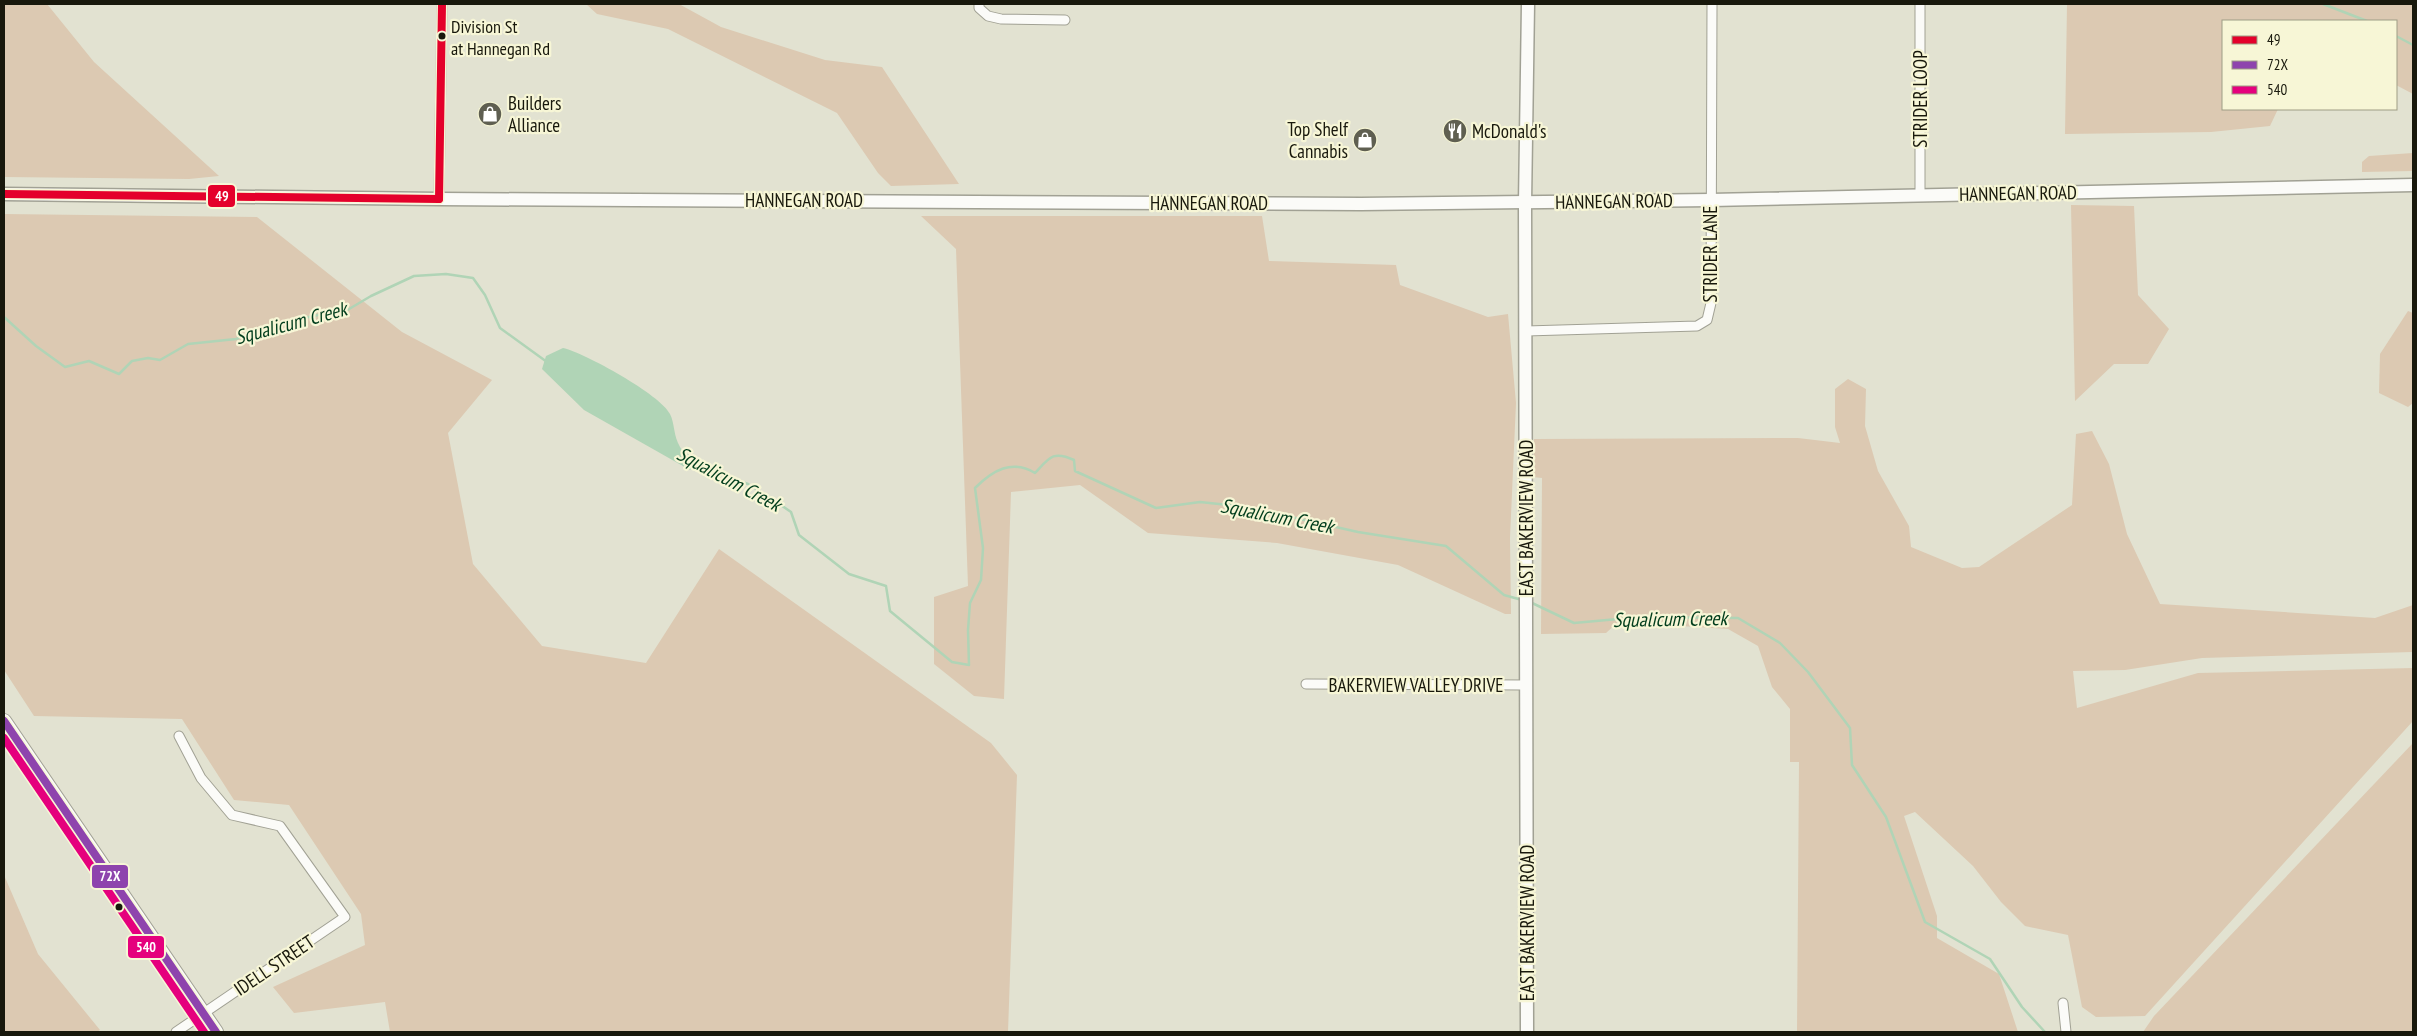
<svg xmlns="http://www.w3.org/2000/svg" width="2417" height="1036" viewBox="0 0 2417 1036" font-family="'PT Sans Narrow',sans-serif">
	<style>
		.green { fill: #dcc9b2 }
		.water { fill: #b0d4b6 }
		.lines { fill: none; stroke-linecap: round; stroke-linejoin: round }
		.stream { stroke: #b0d4b6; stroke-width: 2.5 }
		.street-casing { stroke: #a1a194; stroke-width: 11 }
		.secondary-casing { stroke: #a1a194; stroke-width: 15 }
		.primary-casing { stroke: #a1a194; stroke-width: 16 }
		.street { stroke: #fbfbf8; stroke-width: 9 }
		.secondary { stroke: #fbfbf8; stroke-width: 12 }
		.primary { stroke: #fbfbf8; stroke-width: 14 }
		.bus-1-casing { stroke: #f7f6d6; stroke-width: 11 }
		.bus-2-casing { stroke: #f7f6d6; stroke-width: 11 }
		.bus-3-casing { stroke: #f7f6d6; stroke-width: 11 }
		.bus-1 { stroke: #e4002b; stroke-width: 8 }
		.bus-2 { stroke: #8e44ad; stroke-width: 8 }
		.bus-3 { stroke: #e5007d; stroke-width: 8 }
		.bus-dot { fill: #18180c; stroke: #f7f6d6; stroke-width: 2 }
		.labels { text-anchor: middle; stroke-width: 4.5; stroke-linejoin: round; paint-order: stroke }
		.bus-label { font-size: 18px; fill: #18180c; stroke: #f7f6d6; text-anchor: start }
		.street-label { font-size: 19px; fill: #18180c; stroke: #f7f6d6 }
		.poi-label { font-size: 19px; fill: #18180c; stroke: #f7f6d6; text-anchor: start }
		.water-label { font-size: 20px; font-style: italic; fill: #003d1c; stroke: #f7f6d6 }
		.line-badge { stroke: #f7f6d6; stroke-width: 2 }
		.badge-label { font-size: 14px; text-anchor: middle; font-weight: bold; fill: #fff }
	</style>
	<rect width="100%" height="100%" fill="#e2e2d1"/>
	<g class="green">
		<path d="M4,4H47L94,62L219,176L189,179L4,177Z"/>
		<path d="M586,4H679L721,27L825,60L882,67L959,184L891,186L878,173L837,113L668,29L597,14Z"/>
		<path d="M2067,4H2413V94L2396,85V21H2223V109H2278L2270,126L2211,132L2065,134Z"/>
		<path d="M2413,153V171L2362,172V162L2369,156Z"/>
		<path d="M2071,205L2134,206L2138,295L2169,329L2148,364H2114L2075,401Z"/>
		<path d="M4,214L257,217L402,332L492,380L448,433L473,564L542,646L646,663L719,549L991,743L1017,775L1008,1032H390L385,1002L294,1013L273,987L365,945L361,914L289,805L234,800L182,719L34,716L4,670Z"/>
		<path d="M921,216H1262L1269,261L1396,265L1400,285L1488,317L1508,314L1516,403L1510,538L1511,614H1505L1398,565L1277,543L1148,533L1080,485L1011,492L1004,699L974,696L934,664V597L968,586L956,249Z"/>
		<path d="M2408,311L2413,313V403L2408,407L2379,393L2380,354Z"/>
		<path d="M1848,379L1866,389L1865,426L1878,471L1909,526L1911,547L1962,568L1979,567L2072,505L2076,434L2092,431L2109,464L2127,534L2160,604L2375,618L2413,605V652L2202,658L2125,670L2073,671L2077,708L2198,673L2413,668V721L2145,1016L2096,1017L2082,1007L2068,935L2025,926L2001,902L1973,866L1915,812L1904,816L1937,916V938L1999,974L2018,1032H1797L1799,762H1790V709L1772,687L1758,646L1728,629L1618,622L1606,633L1541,634L1542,478L1533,477L1534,439L1798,438L1840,443L1835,427V389Z"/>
		<path d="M2413,743V1032H2143L2154,1016Z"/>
		<path d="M4,875L38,954L100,1030L97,1032H4Z"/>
	</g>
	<path class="water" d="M563,348C585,353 661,395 670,414C675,424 673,435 680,447C685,456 695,453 695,466L690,470L584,410L542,369L546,356Z"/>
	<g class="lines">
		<g class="stream">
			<path d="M2323,4L2367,21"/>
			<path d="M2396,36L2413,45"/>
			<path d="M4,317L36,346L65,367L89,361L119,374L132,361L148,358L160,360L188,344L236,339L281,323L318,315L344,312L371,296L414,276L446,274L473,278L485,295L500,328L547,362"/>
			<path d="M695,465L748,484L775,501L791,512L799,535L849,574L886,586L890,611L952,662L969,665L968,630L970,603L981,580L983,548L975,488C993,470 1012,459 1035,473C1049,458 1053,450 1074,460L1075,471L1156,508L1200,502L1247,507L1358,532L1446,546L1504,595L1522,600"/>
			<path d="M1530,602L1574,623L1640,617L1738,618L1780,643L1808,672L1850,728L1852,765L1886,817L1925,922L1990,959L2022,1007L2045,1032"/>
		</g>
		<g class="street-casing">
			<g id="street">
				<path d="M979,4V8L988,16L1001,19L1065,20"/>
				<path d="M1920,195V4"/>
				<path d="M439,199L442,4"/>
				<path d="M1526,331L1697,326L1707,320L1711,303L1712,4"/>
				<path d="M1306,684L1527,685"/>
				<path d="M2063,1003L2066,1032"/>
				<path d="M176,1032L345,917L280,826L232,815L201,778L179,736"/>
			</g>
		</g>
		<g class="secondary-casing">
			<g id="secondary">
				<path d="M4,194L439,199L1361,204L1711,200L2413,185"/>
				<path d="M1527,1032L1525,203L1528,4"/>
			</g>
		</g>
		<g class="primary-casing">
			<path id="primary" d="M4,721L216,1032"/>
		</g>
		<use href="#street" class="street"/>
		<use href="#secondary" class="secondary"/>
		<use href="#primary" class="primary"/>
		<g class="bus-1-casing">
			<g id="bus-1">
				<path d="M4,194L439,199"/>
				<path d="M439,199L442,4"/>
			</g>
		</g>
		<g class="bus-2-casing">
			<path id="bus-2" d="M4,721L216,1032"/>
		</g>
		<g class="bus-3-casing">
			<path id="bus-3" d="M4,738L204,1032"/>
		</g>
		<use href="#bus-1" class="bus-1"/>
		<use href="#bus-2" class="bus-2"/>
		<use href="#bus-3" class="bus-3"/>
	</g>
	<defs>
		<g id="shop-disc" transform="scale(1.25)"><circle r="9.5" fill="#5f5f51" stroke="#f7f6d6"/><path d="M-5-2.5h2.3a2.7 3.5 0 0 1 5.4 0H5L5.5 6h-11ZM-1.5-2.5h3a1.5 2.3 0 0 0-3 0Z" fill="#fff"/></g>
		<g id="restaurant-disc" transform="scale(1.25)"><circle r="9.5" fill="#5f5f51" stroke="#f7f6d6"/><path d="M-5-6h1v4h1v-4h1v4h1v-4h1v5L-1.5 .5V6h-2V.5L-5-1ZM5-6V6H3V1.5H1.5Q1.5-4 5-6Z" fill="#fff"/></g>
	</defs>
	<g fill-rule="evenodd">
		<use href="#shop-disc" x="490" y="114"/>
		<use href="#restaurant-disc" x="1455" y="131"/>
		<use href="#shop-disc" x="1365" y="140"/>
	</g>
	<g class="bus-dot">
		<circle cx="442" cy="36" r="4.5"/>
		<circle cx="119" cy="907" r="4.5"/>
	</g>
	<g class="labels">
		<g class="bus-label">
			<text x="451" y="33">Division St<tspan x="451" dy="22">at Hannegan Rd</tspan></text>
		</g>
		<g class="street-label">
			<text transform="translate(1920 99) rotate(-90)" y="7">STRIDER LOOP</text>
			<text transform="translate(2018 193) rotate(-1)" y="7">HANNEGAN ROAD</text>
			<text x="804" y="207">HANNEGAN ROAD</text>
			<text transform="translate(1614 201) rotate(-1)" y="7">HANNEGAN ROAD</text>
			<text x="1209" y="210">HANNEGAN ROAD</text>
			<text transform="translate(1710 254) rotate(-90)" y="7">STRIDER LANE</text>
			<text transform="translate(1526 518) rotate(-90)" y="7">EAST BAKERVIEW ROAD</text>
			<text x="1416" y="692">BAKERVIEW VALLEY DRIVE</text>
			<text transform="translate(1527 923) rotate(-90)" y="7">EAST BAKERVIEW ROAD</text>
			<text transform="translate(274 965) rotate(-34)" y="7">IDELL STREET</text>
		</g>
		<g class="poi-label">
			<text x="508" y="110">Builders<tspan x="508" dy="22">Alliance</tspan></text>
			<text x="1348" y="136" text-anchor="end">Top Shelf<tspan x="1348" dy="22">Cannabis</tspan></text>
			<text x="1472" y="138">McDonald's</text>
		</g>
		<g class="water-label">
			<text transform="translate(291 323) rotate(-15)" y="7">Squalicum Creek</text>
			<text transform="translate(729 479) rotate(28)" y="7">Squalicum Creek</text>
			<text transform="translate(1277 516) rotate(11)" y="7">Squalicum Creek</text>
			<text transform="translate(1670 619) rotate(-1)" y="7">Squalicum Creek</text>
		</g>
	</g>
	<g class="line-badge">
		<rect x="207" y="184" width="29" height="24" rx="5" fill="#e4002b"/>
		<rect x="91" y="864" width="38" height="25" rx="5" fill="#8e44ad"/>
		<rect x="127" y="935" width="38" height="24" rx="5" fill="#e5007d"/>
	</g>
	<g class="badge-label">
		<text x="222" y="201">49</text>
		<text x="110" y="881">72X</text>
		<text x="146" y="952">540</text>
	</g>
	<rect width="2417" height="1036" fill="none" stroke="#18180c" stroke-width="10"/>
	<rect x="2222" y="20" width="175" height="90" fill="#f7f6d6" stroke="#9e9d85"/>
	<rect x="2232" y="36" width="25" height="8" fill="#e4002b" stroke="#9e9d85"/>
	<text x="2267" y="45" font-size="15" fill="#18180c">49</text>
	<rect x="2232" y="61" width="25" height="8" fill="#8e44ad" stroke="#9e9d85"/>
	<text x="2267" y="70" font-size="15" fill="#18180c">72X</text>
	<rect x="2232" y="86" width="25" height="8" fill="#e5007d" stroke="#9e9d85"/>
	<text x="2267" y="95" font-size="15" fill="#18180c">540</text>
</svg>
